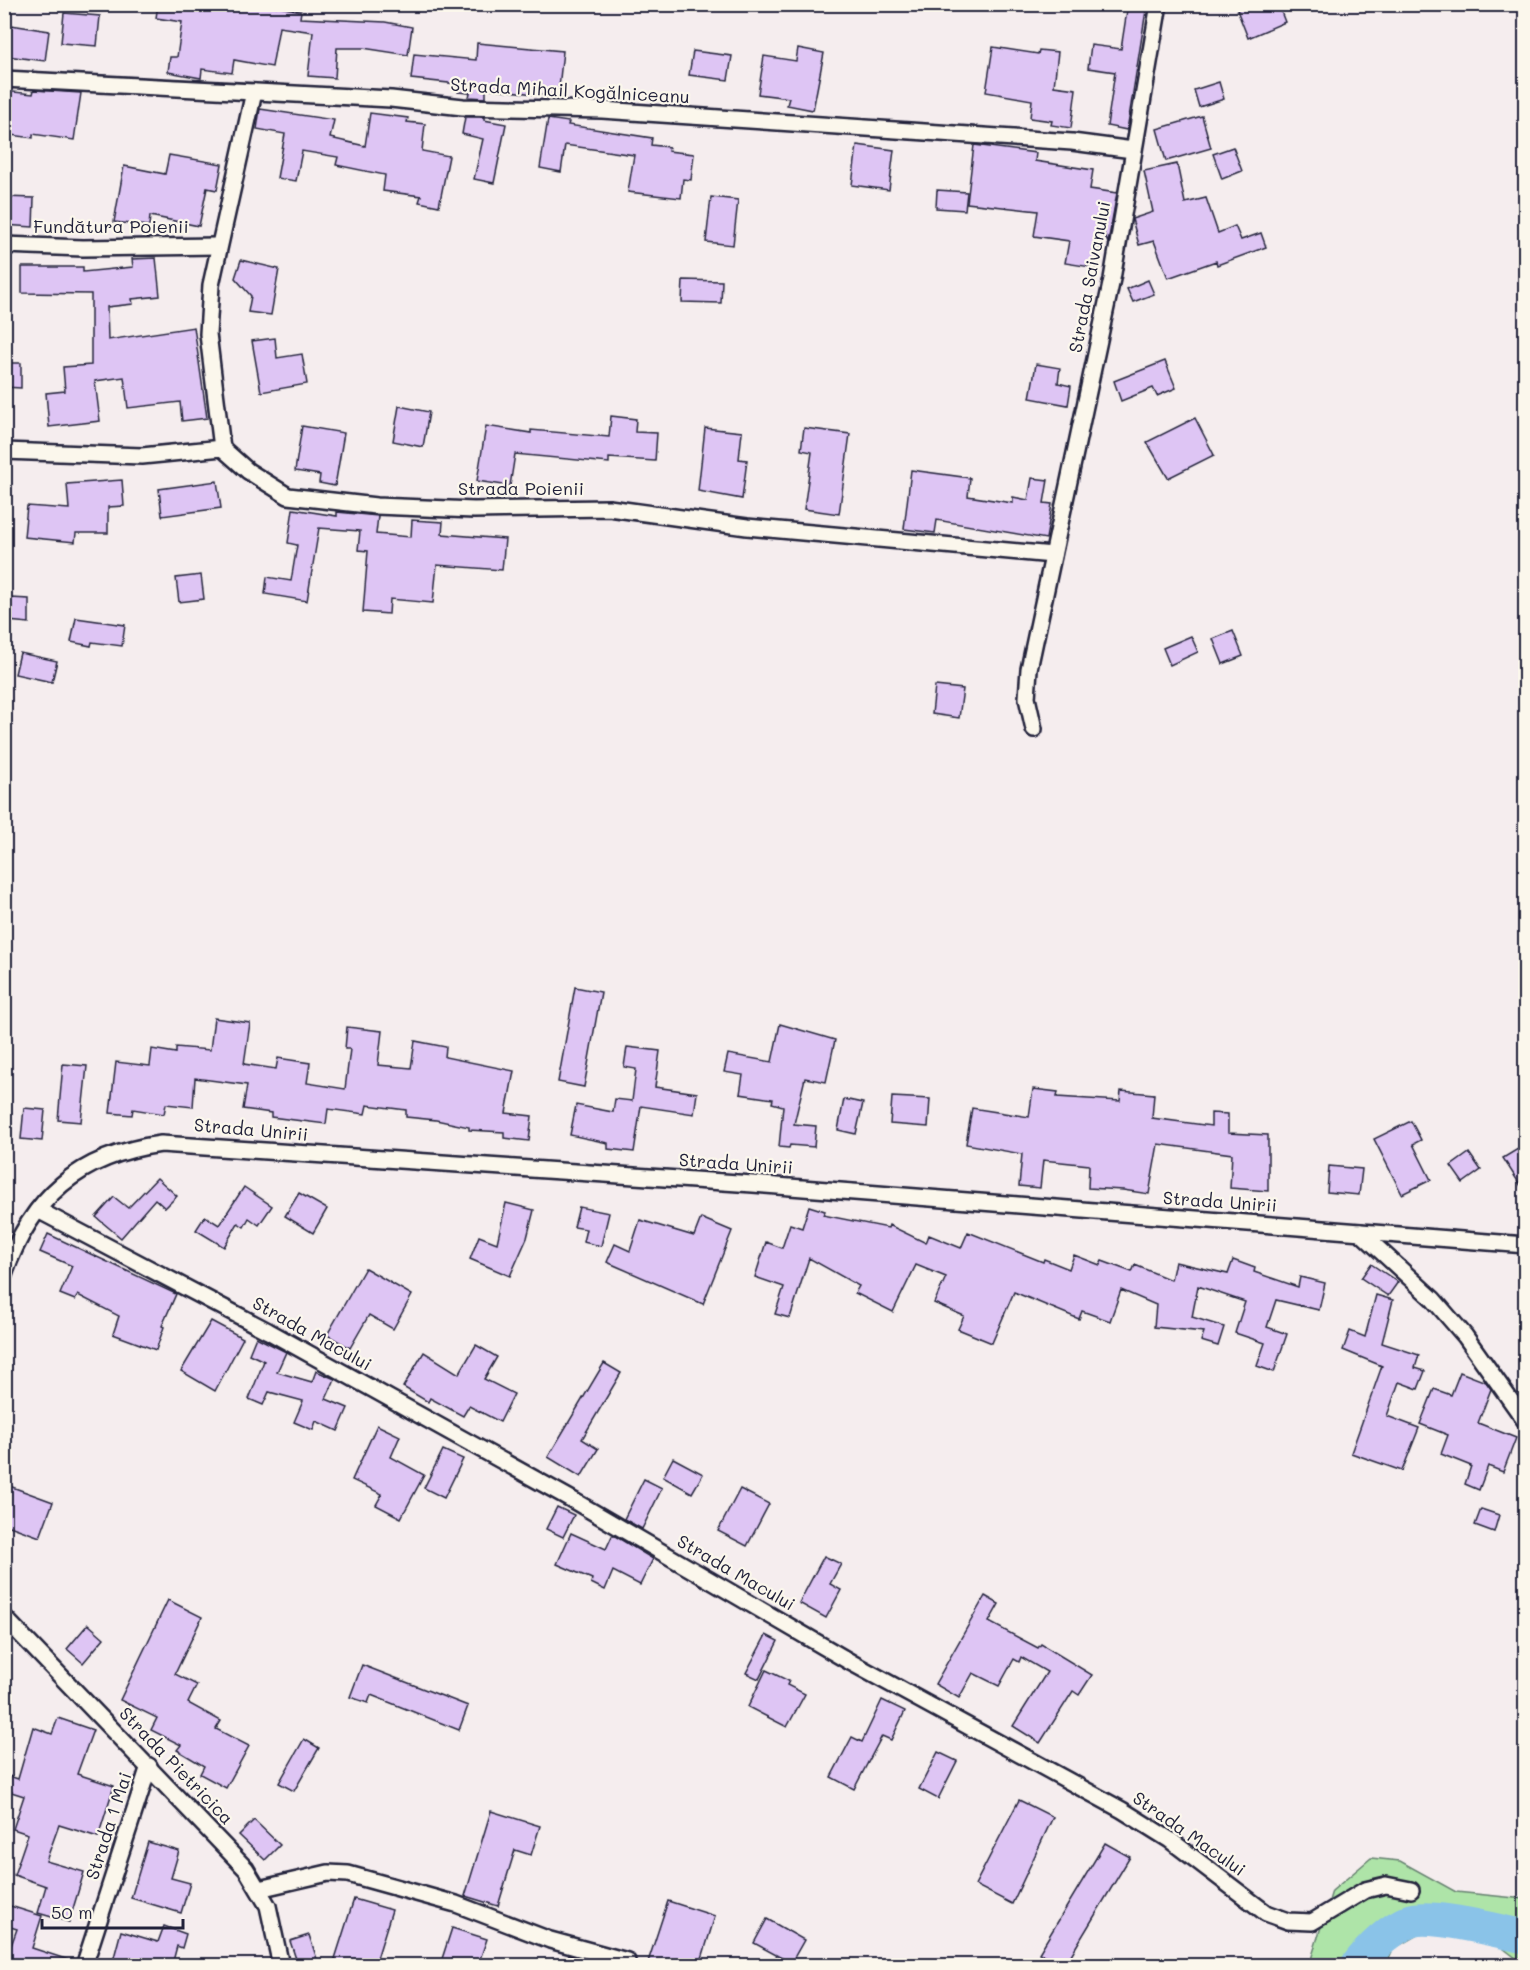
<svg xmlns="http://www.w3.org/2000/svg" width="1530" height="1970" viewBox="0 0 1530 1970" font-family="Mali,sans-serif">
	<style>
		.green { fill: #aee4a8; stroke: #688372; stroke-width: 1.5 }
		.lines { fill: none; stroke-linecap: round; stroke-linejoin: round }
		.river { stroke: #8ac3e8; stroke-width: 34 }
		.building { fill: #dec5f4; stroke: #22223b; stroke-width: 1.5 }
		.minor-casing { stroke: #22223b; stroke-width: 20 }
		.minor { stroke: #fbf7ec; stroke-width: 15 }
		.labels { text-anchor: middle; stroke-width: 4.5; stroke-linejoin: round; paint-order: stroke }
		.street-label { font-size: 18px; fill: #22223b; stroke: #fbf7ec }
	</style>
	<rect width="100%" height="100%" fill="#f5edee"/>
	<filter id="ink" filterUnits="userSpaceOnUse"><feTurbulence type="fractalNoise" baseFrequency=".0167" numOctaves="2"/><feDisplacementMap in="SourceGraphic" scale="12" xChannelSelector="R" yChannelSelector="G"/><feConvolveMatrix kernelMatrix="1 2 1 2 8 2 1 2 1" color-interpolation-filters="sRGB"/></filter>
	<g filter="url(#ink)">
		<path class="green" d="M1371,1858L1400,1861L1456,1892L1525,1899V1965L1487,1936L1421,1933L1393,1949L1386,1965L1309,1966L1332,1891Z"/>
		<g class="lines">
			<path class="river" d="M1357,1966C1370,1949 1390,1929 1410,1921C1429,1913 1503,1932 1526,1937"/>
		</g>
		<g class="building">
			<path d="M158,4H263L301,11L300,18L385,22L412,27L408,55L363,48H337L335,78L308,76L313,32L279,27L272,67L234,60L232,73L202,69L201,78L168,72L170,57H177L182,22L156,18Z"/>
			<path d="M1128,4H1147L1127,130L1107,126L1115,72L1088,68L1091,45L1121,49Z"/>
			<path d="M1251,4H1278L1285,22L1248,38L1237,10Z"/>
			<path d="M64,13L100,16L97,46L61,43Z"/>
			<path d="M11,25L49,31L45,61L7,56Z"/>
			<path d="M477,43L563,51L558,97L486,88V98L469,97L470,93L458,92V84L411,79L414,54L476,60Z"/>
			<path d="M993,47L1038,54L1039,50L1058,52L1054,86L1076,89L1071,128L1051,125L1052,121L1030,118L1032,100L986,92Z"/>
			<path d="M798,48L824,53L813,110L787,105L789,98L758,94L764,56L796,61Z"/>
			<path d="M693,51L732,56L728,80L689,75Z"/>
			<path d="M1219,82L1224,99L1199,107L1194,90Z"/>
			<path d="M34,90L81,93L74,140L33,134V138L4,134V91L33,94Z"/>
			<path d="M260,109L334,120L330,138L365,146L370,113L408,118L407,122L425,124L422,151L449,156L439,206L419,202L421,196L383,191L385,175L336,165L338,157L302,151L296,181L277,178L285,134L257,129Z"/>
			<path d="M1202,116L1211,148L1166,161L1157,129Z"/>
			<path d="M465,117H484V120L506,124L494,183L474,179L483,139L462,134Z"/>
			<path d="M548,119L569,122L568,125L652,138L651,145L669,147L668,151L694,154L691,180L683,179L681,198L628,192L634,155L565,145L561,172L540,168Z"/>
			<path d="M857,145L894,150L889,190L852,185Z"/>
			<path d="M974,145L1036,153L1035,161L1093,170L1090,189L1117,193L1108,243L1103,231L1097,268L1065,263L1069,241L1034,236L1038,211L967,203Z"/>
			<path d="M1233,147L1242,171L1222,179L1213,154Z"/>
			<path d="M169,155L222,164L217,190L207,188L199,226L150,216L149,226L114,222L124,166L165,174Z"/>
			<path d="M1177,164L1185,203L1206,198L1218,233L1235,226L1241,240L1261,233L1266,247L1217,265L1216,261L1168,278L1154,241L1139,245L1132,219L1153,212L1144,171Z"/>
			<path d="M937,190L967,192L965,210L936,208Z"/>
			<path d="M4,197L34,198L33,227L4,225Z"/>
			<path d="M711,197L738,200L733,245L706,242Z"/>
			<path d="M156,258L160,296L132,299L133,304L107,307L108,340L194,327L207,418L182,421L180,402L128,408L124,377L95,381L100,421L49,427L46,393L65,391L63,367L91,365V294L22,293V267H83V272L133,267L132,259Z"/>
			<path d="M241,260L279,269L271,315L248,312L251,296L235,278Z"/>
			<path d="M683,280L722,281L721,303L682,302Z"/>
			<path d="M1148,280L1154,294L1133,302L1127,289Z"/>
			<path d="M275,338L277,358L302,354L307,384L261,392L252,341Z"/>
			<path d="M1165,361L1176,388L1157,396L1153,388L1121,401L1114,381Z"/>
			<path d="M4,363H21V388L4,387Z"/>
			<path d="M1036,364L1060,368L1058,383L1071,386L1068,405L1030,398Z"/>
			<path d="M399,406L429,412L423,447L393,441Z"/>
			<path d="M611,416L636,419L635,432L657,433L655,461L609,458V463L515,454L510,486L477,481L486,426L531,433V430L609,437Z"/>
			<path d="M1195,418L1214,455L1168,478L1147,442Z"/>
			<path d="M302,426L344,433L335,486L319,483L320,475L295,471Z"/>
			<path d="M705,428L742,432L739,459L747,460L742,499L698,491Z"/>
			<path d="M804,428L850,434L839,514L804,509L812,452L801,450Z"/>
			<path d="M911,470L970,478L968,496L1013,503V497L1028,500L1032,478L1048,480L1044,503L1052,504L1046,539L937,520L935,533L904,529Z"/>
			<path d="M122,480L124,506L108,507V533H76L75,542L24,537L27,506L69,509L67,484Z"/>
			<path d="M217,481L221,508L162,516L159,489Z"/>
			<path d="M293,509L337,516V512L378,516L376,534L411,537L412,520L443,522L442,534L505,539L502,570L437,565L433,603L390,599L389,614L363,612L368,551L358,550L360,531L319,528L307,601L265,594L267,577L291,581L297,545L288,543Z"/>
			<path d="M201,575L204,599L179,602L176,578Z"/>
			<path d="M10,598L29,599V623L8,621Z"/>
			<path d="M76,618L125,625L122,646L92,642L91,646L71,642Z"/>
			<path d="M1233,631L1243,656L1223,664L1213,639Z"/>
			<path d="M1191,636L1198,652L1170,665L1163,648Z"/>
			<path d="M20,653L57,661L52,682L15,674Z"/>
			<path d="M935,686L963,689L959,718L932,714Z"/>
			<path d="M575,987L601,992L584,1087L558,1082Z"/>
			<path d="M214,1018L250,1023L244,1064L276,1069L278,1058L310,1063L307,1083L345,1089L350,1049H345L347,1027L382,1031L378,1065L411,1068L415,1041L446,1047L445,1057L514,1071L506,1113L532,1116L529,1141L504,1138V1132L469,1130V1127L436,1120L406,1117V1110L367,1105L365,1114L328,1109L326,1124L271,1117V1113L243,1109L247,1085L195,1078L193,1107L166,1104L164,1114L133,1109L132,1115L110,1113L116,1062L150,1066L152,1049L176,1053V1047L210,1050Z"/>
			<path d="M780,1024L835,1040L826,1082L805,1078L794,1124L816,1126L814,1147L790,1145L789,1148L779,1147L783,1106L772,1103L773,1099L740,1094L743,1075L724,1072L728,1054L772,1062Z"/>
			<path d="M627,1047L660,1051L655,1087L697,1093L694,1114L641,1106L634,1152L608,1149V1143L570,1135L576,1105L613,1112L615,1099L632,1101L636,1069L624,1067Z"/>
			<path d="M63,1064L87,1066L81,1122L58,1120Z"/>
			<path d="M1033,1089L1058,1092L1057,1097L1120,1101L1121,1091L1154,1094L1152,1118L1211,1126V1113L1228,1114V1133L1268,1135V1191L1230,1188L1232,1154L1158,1144L1149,1194L1123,1190L1088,1188L1089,1165L1043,1160L1040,1188L1019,1186L1022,1154L966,1144L972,1108L1029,1117Z"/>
			<path d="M892,1097L930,1099L928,1127L890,1124Z"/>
			<path d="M844,1099L863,1103L856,1134L838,1130Z"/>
			<path d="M24,1108L45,1110L42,1141L21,1139Z"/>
			<path d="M1411,1121L1421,1140L1413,1144L1431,1180L1402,1194L1374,1139Z"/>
			<path d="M1526,1144V1194L1503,1158Z"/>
			<path d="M1469,1153L1481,1170L1463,1183L1451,1166Z"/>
			<path d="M1329,1166L1362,1169L1359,1195L1327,1192Z"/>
			<path d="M157,1178L177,1196L165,1208L155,1199L121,1238L96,1217L114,1197L128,1208Z"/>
			<path d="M244,1187L272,1206L259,1225L249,1218L244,1227L238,1223L224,1247L196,1230L205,1216L219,1225Z"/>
			<path d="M299,1193L327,1209L313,1233L285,1216Z"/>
			<path d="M506,1203L534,1210L527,1238L510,1276L470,1259L479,1236L497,1243Z"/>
			<path d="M809,1206L825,1211L823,1215L888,1228L889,1225L926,1243L929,1235L961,1248L968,1232L1043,1262L1044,1259L1069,1269L1074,1255L1100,1265L1102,1261L1132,1272L1135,1265L1171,1280L1175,1262L1228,1274L1233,1260L1255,1268L1254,1272L1298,1287L1300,1277L1325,1283L1319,1310L1276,1300L1267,1327L1287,1334L1274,1372L1257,1366L1265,1343L1235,1333L1245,1302L1198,1286L1192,1317L1224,1327L1218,1346L1201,1341L1204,1332L1154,1327L1156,1305L1121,1290L1110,1321L1082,1311L1079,1319L1014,1292L992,1343L958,1329L964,1316L934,1303L946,1277L916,1265L893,1312L855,1293L859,1286L809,1258L790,1318L775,1314L784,1287L755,1277L766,1242L782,1248L790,1224L802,1228Z"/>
			<path d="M579,1207L609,1213L601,1246L583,1242L586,1229L574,1227Z"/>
			<path d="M701,1218L732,1231L703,1304L607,1262L615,1244L630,1251L640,1220L694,1236Z"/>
			<path d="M48,1234L176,1294L162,1326L164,1327L156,1350L113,1334L119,1316L78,1295L75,1300L60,1294L72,1266L40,1252Z"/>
			<path d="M1371,1264L1398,1282L1388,1296L1361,1278Z"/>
			<path d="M365,1268L412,1295L393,1329L369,1315L350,1348L327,1335Z"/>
			<path d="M1376,1295L1393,1300L1382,1343L1419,1355L1415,1368L1425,1371L1418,1389L1399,1382L1387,1416L1419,1428L1402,1471L1351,1453L1382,1366L1343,1350L1350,1331L1365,1337Z"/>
			<path d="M211,1321L243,1338L215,1391L181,1371Z"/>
			<path d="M256,1337L286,1352L277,1372L312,1382L316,1371L335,1379L326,1399L348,1408L338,1431L316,1421L313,1430L294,1422L303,1401L269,1392L263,1405L249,1399L264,1361L249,1354Z"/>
			<path d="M476,1345L497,1357L484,1379L514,1394L500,1422L469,1406L463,1416L430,1398L428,1402L403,1387L424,1352L459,1374Z"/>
			<path d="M604,1363L621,1373L582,1439L598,1449L581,1477L548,1457Z"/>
			<path d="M1460,1372L1486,1382L1491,1389L1478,1423L1516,1438L1503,1472L1488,1466L1479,1490L1465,1484L1471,1466L1441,1454L1448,1435L1420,1424L1434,1389L1451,1395Z"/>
			<path d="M377,1425L400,1436L391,1457L424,1475L401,1518L376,1505L382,1494L352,1480Z"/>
			<path d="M443,1450L463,1459L444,1498L424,1488Z"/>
			<path d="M673,1458L703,1474L692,1493L663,1477Z"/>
			<path d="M644,1479L662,1488L642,1529L624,1519Z"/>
			<path d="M4,1484L53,1502L40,1537L4,1524Z"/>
			<path d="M740,1489L769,1504L747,1546L718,1531Z"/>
			<path d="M557,1507L574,1515L563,1537L546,1529Z"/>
			<path d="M1481,1509L1499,1515L1494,1532L1475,1525Z"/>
			<path d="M571,1533L606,1549L612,1536H615L653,1559L640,1585L613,1571L605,1590L591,1583L592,1579L557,1564Z"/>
			<path d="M824,1556L841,1564L830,1584L841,1590L826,1618L799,1603Z"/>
			<path d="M985,1596L999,1604L989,1622L1038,1648L1041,1644L1092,1675L1079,1695L1073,1691L1040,1743L1013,1726L1047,1672L1021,1657L1019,1662L1014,1659L999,1686L973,1673L959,1698L935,1684Z"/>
			<path d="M168,1600L202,1617L175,1674L197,1685L188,1703L221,1721L216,1729L249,1746L226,1788L200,1774L204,1766L177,1750L181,1745L151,1730L157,1718L120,1700Z"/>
			<path d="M88,1624L104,1638L83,1663L67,1649Z"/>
			<path d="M766,1635L778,1641L759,1679L746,1673Z"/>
			<path d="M362,1665L468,1706L459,1730L371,1695L368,1703L350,1697Z"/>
			<path d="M766,1670L789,1681L787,1685L805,1694L787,1727L748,1707Z"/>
			<path d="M882,1700L905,1711L891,1740L882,1736L854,1789L831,1777L852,1737L862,1742Z"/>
			<path d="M58,1718L93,1730L77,1774L114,1786L98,1837L59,1825L46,1861L84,1872L69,1922L38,1913L46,1886L14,1875L28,1834L13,1829L24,1796L5,1790L9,1776L18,1779L33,1727L52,1734Z"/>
			<path d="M304,1739L319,1748L294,1791L279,1783Z"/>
			<path d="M938,1752L957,1761L938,1799L919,1789Z"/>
			<path d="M1019,1800L1053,1817L1012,1904L975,1885Z"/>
			<path d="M491,1811L540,1826L531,1855L515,1850L498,1906L465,1896Z"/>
			<path d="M254,1820L280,1845L265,1860L239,1835Z"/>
			<path d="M148,1842L179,1851L171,1878L190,1883L181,1913L131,1898Z"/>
			<path d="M1105,1843L1130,1857L1065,1965H1060L1039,1953Z"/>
			<path d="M354,1899L392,1910L375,1965H333Z"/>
			<path d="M668,1901L715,1916L700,1965H647Z"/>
			<path d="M4,1904L42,1916L32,1948L75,1962V1965H4L17,1929L4,1925Z"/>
			<path d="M767,1919L804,1940L791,1963L754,1943Z"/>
			<path d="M164,1926L186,1934L182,1948L177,1946L172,1965H112L121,1931L158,1942Z"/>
			<path d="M452,1928L487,1939L478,1965H440Z"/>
			<path d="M309,1935L319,1965H298L290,1941Z"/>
		</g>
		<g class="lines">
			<g class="minor-casing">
				<g id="minor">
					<path d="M4,79L391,99L463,107L602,110L1072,142L1133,150"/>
					<path d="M4,245L83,248L217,246"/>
					<path d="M222,448L208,334L211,285L254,92"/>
					<path d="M4,451L142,456L222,448L248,471L288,496L376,506L474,510L609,508L747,527L1053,555"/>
					<path d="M1034,729L1027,698L1029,669L1112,279L1159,4"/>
					<path d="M38,1210L268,1331L569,1498L852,1663L1122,1810L1170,1840L1266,1913L1288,1921L1312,1922L1365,1890L1386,1885L1411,1890"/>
					<path d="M1360,1232L1433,1299L1465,1336L1526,1422"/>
					<path d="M4,1275C31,1197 79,1155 161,1144L753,1184L1526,1245"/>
					<path d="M4,1617L246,1869L268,1906L281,1966"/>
					<path d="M259,1889L328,1873L348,1874L456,1904L550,1940L627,1961L626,1966"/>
					<path d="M84,1966L149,1766"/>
				</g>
			</g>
			<use href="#minor" class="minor"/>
		</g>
	</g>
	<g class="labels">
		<g class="street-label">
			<text transform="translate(570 91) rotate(3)" y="6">Strada Mihail Kogălniceanu</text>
			<text x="111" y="233">Fundătura Poienii</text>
			<text transform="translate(1090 277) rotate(-79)" y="6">Strada Saivanului</text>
			<text x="521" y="495">Strada Poienii</text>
			<text transform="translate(251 1130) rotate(5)" y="6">Strada Unirii</text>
			<text transform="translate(736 1164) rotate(4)" y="6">Strada Unirii</text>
			<text transform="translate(1220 1202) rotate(4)" y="6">Strada Unirii</text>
			<text transform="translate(312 1334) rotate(29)" y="6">Strada Macului</text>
			<text transform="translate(736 1573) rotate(30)" y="6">Strada Macului</text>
			<text transform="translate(176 1766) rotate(46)" y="6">Strada Pietricica</text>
			<text transform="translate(109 1826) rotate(-72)" y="6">Strada 1 Mai</text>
			<text transform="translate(1189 1834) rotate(35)" y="6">Strada Macului</text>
		</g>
	</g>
	<rect width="1530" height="1970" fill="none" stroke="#fbf7ec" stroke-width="24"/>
	<rect x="12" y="12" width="1506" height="1946" fill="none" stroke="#22223b" stroke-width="2" filter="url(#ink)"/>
	<path d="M42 1919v9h141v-9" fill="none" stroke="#22223b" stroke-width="3"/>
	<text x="51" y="1919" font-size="18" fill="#22223b" stroke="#fbf7ec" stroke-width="4.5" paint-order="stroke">50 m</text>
</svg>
